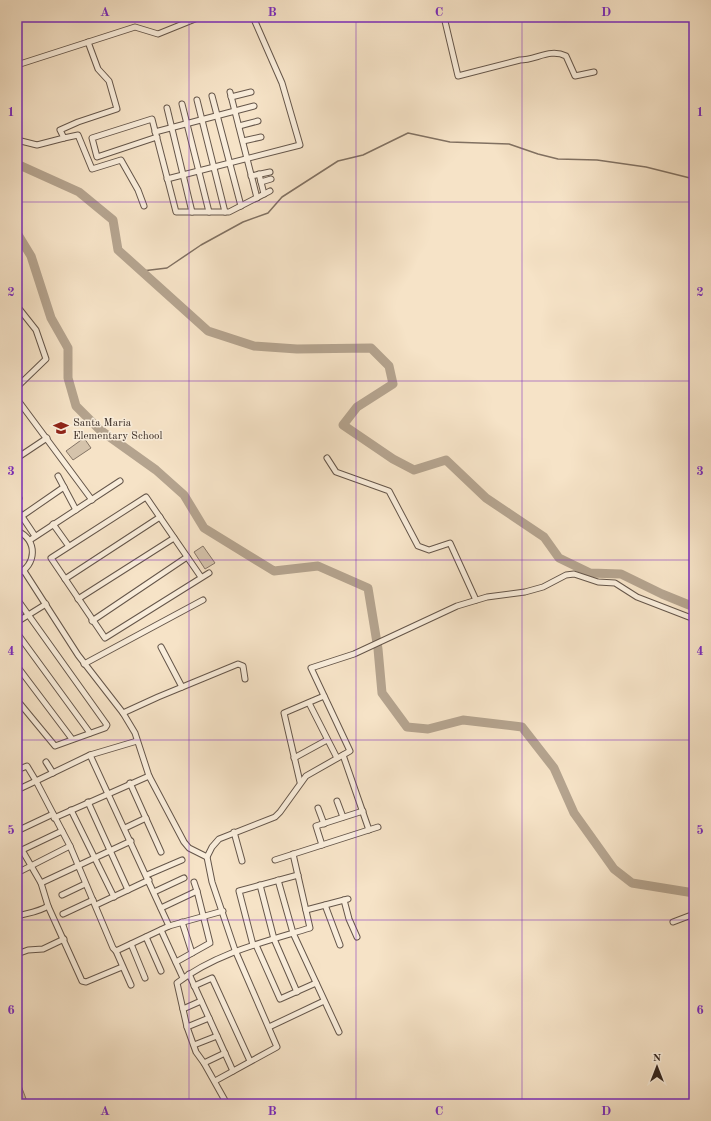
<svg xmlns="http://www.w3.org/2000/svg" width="711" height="1121" viewBox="0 0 711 1121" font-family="'Old Standard TT',serif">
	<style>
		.green { fill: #d5c3ab; stroke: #857566 }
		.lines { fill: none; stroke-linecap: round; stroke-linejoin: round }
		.stream { stroke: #817162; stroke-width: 1.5 }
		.river { stroke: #b4a38e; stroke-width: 9 }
		.minor-casing { stroke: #65564a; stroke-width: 7 }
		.minor { stroke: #f9eddb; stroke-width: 5 }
		.grid { fill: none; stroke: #7b2cbf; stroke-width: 1; stroke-opacity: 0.55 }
		.labels { text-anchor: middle; stroke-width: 3; stroke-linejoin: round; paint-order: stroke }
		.poi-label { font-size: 11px; fill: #352720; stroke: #f9eddb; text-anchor: start }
		.neatline { fill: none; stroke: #7b2cbf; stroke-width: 1.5 }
		.grid-label { font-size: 13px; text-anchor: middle; font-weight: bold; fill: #7b2cbf }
	</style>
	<rect width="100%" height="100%" fill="#f6e3c7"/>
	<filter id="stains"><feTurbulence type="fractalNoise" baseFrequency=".005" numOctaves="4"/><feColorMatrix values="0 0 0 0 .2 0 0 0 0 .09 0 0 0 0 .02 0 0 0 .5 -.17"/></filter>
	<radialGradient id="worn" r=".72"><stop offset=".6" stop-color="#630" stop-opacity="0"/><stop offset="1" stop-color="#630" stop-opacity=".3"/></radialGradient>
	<g class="green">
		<path d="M84,438L91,448L73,460L66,451Z"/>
		<path d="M203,546L215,563L205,569L194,552Z"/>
		<path d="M17,1075L28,1104H17Z"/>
	</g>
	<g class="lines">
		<path class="stream" d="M142,271L167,268L201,245L243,222L268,213L282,197L338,161L363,155L408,133L450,142L509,144L538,154L558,159L597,160L646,167L694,179"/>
		<g class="river">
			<path d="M17,164L79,192L113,220L118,250L208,331L254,346L297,349L371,348L389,366L393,384L357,407L343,425L393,459L414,470L446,460L486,498L544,537L559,558L590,573L621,574L662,594L694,607"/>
			<path d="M17,233L31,256L51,318L68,348V378L76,406L100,430L156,470L184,495L204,528L274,571L318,566L368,588L378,649L382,693L407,727L428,729L463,720L522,727L554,768L574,813L614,869L632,883L694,893"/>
		</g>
		<g class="minor-casing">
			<g id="minor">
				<path d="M444,17L458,76L520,60C536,60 550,48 566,56L575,76L594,72"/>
				<path d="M88,42L98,69L109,81L117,109L78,122L60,130L64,138L78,135L92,169L121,160L138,190L144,206"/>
				<path d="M17,65L135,27L158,34L200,17"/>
				<path d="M230,92L257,198"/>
				<path d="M212,96L241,206"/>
				<path d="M231,97L251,92"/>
				<path d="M197,100L225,212"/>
				<path d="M182,104L209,212"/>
				<path d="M167,108L192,212"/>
				<path d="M239,126L258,121"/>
				<path d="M155,132L254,106"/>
				<path d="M157,137L97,157L92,138L152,119L176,212H229L270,191"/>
				<path d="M17,140L37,145L64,138"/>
				<path d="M243,141L261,137"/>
				<path d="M259,174L264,194"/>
				<path d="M251,176L270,172"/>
				<path d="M167,179L300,145L282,83L253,17"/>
				<path d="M261,182L271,179"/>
				<path d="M17,306L36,330L46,359L17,387"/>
				<path d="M17,399L92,500"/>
				<path d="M17,458L47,438"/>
				<path d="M327,458L336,472L389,491L418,546L429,550L450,543L476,600"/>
				<path d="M58,476L76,510"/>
				<path d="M17,494L19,498"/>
				<path d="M17,509L35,536"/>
				<path d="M22,516L64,487"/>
				<path d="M53,524L68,545"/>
				<path d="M17,531C38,539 37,566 17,574"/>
				<path d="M30,540L120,481"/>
				<path d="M24,571L78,655L123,713L135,733L149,776L184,842L189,848L207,857"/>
				<path d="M201,577L146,497L51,558L105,638L209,573"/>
				<path d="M65,579L160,517"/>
				<path d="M17,599L107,725L105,728L55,746L17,700"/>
				<path d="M78,599L174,538"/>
				<path d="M92,621L187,557"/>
				<path d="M17,622L46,604"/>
				<path d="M17,633L90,733"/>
				<path d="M161,647L182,687"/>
				<path d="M84,664L203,600"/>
				<path d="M17,666L72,739"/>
				<path d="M309,703L337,758"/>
				<path d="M123,713L158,697L238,664L243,666L245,679"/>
				<path d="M137,741L90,755L36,781L70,846L113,948L116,951L169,926L223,911"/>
				<path d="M90,755L169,926"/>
				<path d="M343,755L369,830"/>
				<path d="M294,758L327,740"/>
				<path d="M46,762L53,773"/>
				<path d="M17,770L27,766L36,781L17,790"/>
				<path d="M300,782L284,713L324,696"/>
				<path d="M130,783L161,852"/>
				<path d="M337,801L343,817"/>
				<path d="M88,802L128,890"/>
				<path d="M318,808L324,824"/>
				<path d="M71,810L114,897"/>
				<path d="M54,818L149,776"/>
				<path d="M125,828L146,818"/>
				<path d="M17,831L53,814"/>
				<path d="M62,831L22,850L41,883L48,906L82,981L86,982L122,967"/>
				<path d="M234,832L242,861"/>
				<path d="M322,845L316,826L363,811"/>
				<path d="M275,860L378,827"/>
				<path d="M17,873L70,846"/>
				<path d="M147,875L182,860"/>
				<path d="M278,880L293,933L339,1032"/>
				<path d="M194,882L197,891"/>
				<path d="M41,883L131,841"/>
				<path d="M260,885L274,939L297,992"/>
				<path d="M154,892L184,878"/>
				<path d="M62,895L85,884"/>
				<path d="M344,900L349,919L357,937"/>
				<path d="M96,905L149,880"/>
				<path d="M325,905L340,945"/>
				<path d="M161,908L197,891L210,943L176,962"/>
				<path d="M306,910L348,899"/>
				<path d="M63,914L93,900"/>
				<path d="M17,916C28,913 39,912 48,906"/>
				<path d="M182,922L192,953"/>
				<path d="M673,922L694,914"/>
				<path d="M161,930L183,978"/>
				<path d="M146,937L161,971"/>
				<path d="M131,944L145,978"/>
				<path d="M253,945L239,891L298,875"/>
				<path d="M256,945L280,999L316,983"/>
				<path d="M116,951L131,985"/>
				<path d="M17,954L28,950L43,949L64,939"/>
				<path d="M189,974L233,1071"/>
				<path d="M194,986L212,978L250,1061"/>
				<path d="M183,1009L201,1001"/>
				<path d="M187,1027L209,1018"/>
				<path d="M269,1027L324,1001"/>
				<path d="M194,1045L217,1036"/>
				<path d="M204,1063L225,1053"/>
				<path d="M215,1081L277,1047L235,950L212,882L207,857L212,847L219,839L275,817L280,812L306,776L350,751L311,668L354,654L457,606L487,597L525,592L543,587L566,575L574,574L598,582L615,583L637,597L694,619"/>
				<path d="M227,1104L204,1063L196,1052L187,1027L177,983C216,953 264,942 310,928L293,854"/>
			</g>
		</g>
		<use href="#minor" class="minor"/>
	</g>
	<path class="grid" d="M189,17V1104M356,17V1104M522,17V1104M17,202H694M17,381H694M17,560H694M17,740H694M17,920H694"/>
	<defs>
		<g id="school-bare" transform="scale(1.2)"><path d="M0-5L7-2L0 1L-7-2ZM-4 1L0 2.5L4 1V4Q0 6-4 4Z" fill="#8f2418" stroke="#f9eddb" stroke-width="2.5" paint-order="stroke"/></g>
	</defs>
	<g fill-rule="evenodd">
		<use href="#school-bare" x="61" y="428"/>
	</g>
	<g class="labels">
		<g class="poi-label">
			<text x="73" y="426">Santa Maria<tspan x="73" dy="13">Elementary School</tspan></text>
		</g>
	</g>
	<rect width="711" height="1121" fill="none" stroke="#f6e3c7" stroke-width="44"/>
	<g transform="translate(657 1067)" stroke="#f9eddb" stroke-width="3" paint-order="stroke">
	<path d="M0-3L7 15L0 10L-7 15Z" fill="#352720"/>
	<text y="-6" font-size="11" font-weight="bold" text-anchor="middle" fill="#352720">N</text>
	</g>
	<rect x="22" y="22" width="667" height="1077" class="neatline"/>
	<g class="grid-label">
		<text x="105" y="16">A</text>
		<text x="272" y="16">B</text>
		<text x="439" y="16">C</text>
		<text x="606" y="16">D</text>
		<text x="11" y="116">1</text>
		<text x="700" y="116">1</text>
		<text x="11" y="296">2</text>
		<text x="700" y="296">2</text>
		<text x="11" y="475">3</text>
		<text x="700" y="475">3</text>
		<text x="11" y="655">4</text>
		<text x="700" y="655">4</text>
		<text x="11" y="834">5</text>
		<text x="700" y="834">5</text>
		<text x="11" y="1014">6</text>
		<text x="700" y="1014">6</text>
		<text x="105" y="1115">A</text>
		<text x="272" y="1115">B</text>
		<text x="439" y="1115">C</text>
		<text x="606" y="1115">D</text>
	</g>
	<rect width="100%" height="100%" filter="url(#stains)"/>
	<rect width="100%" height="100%" fill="url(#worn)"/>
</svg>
